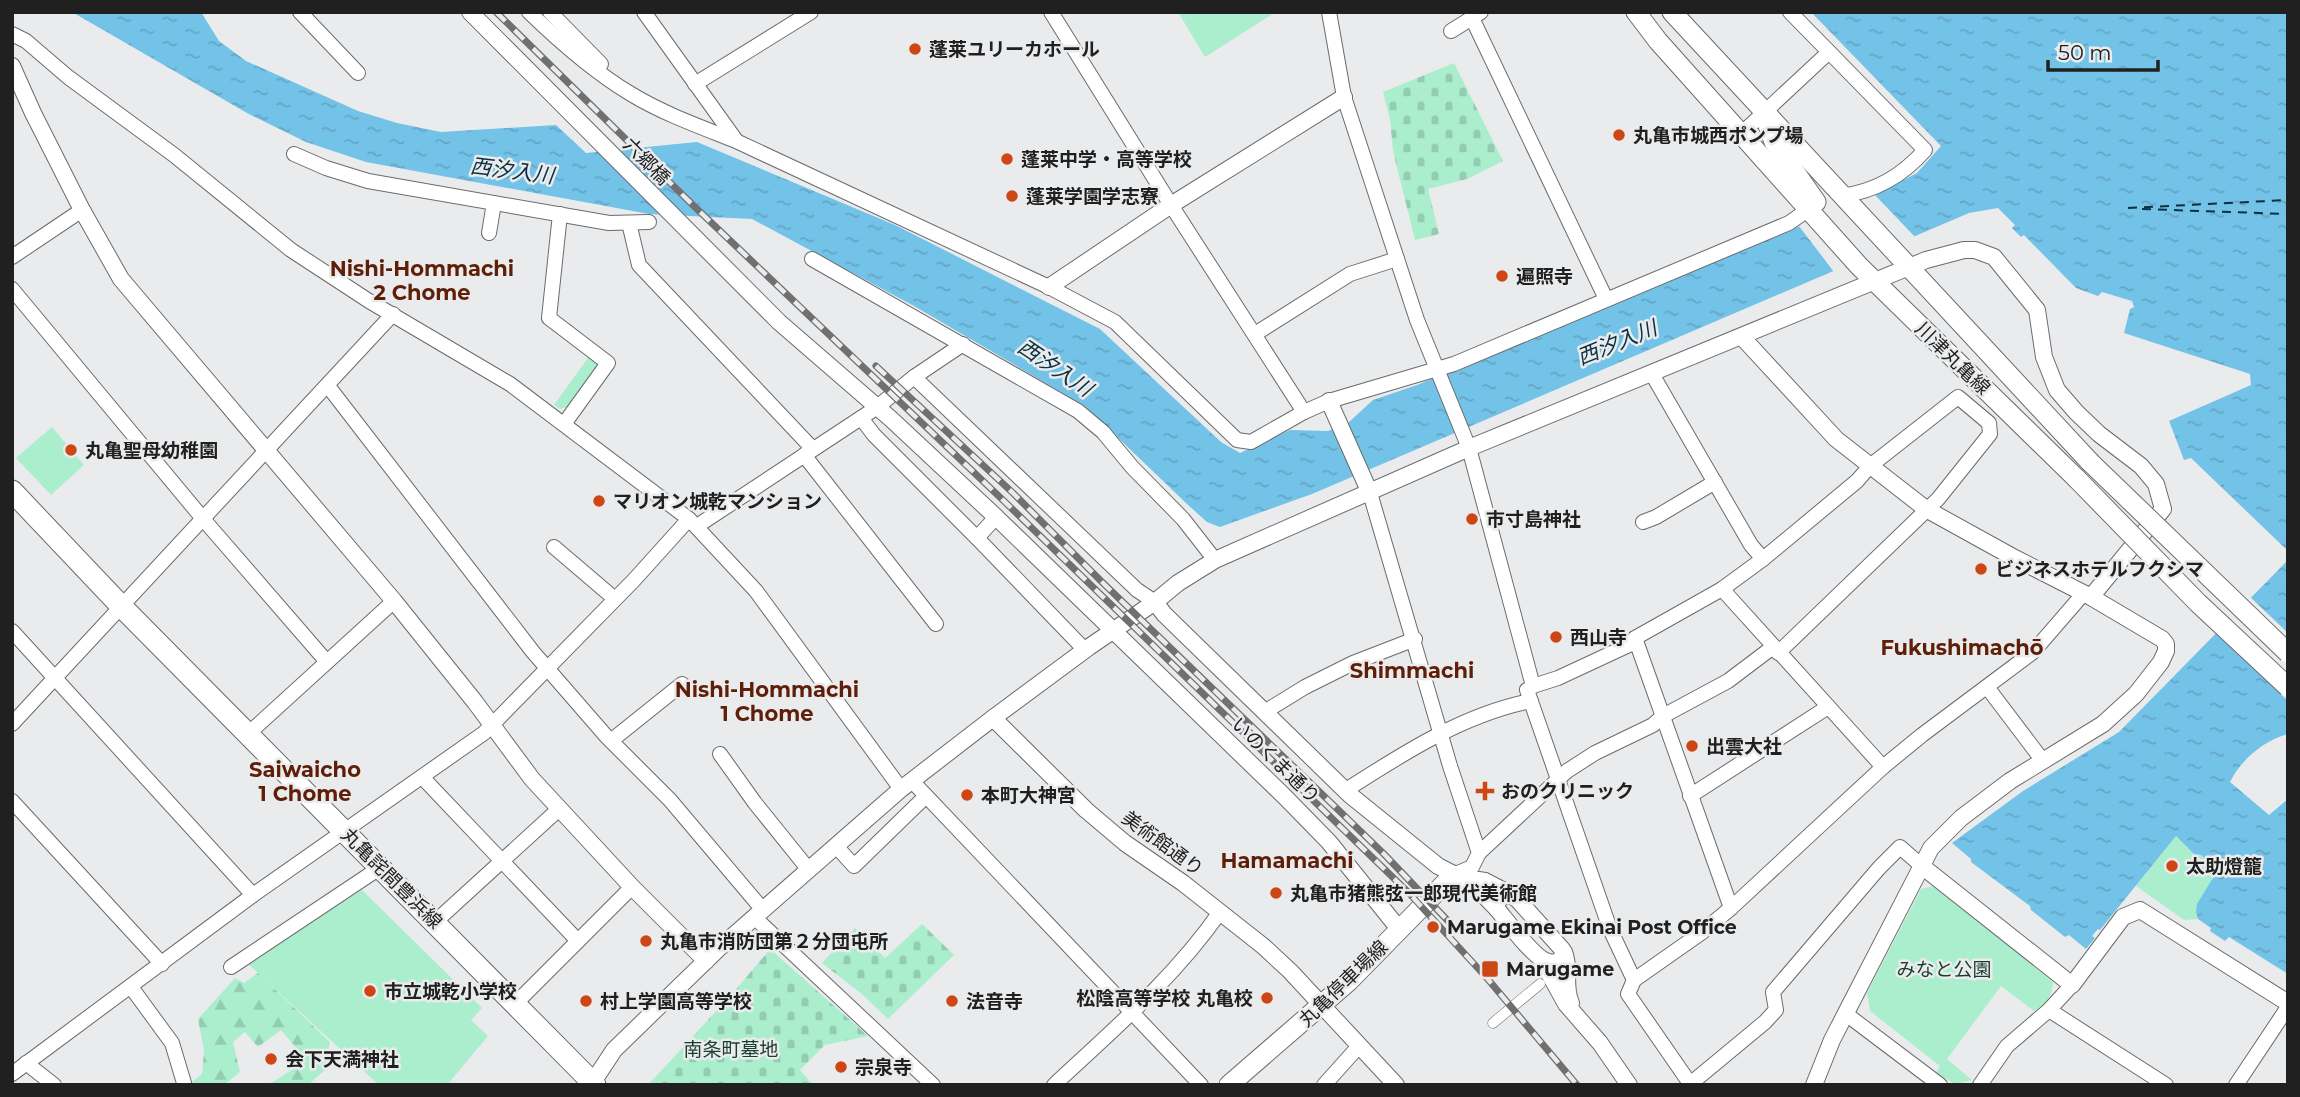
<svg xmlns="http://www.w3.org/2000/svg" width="2300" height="1097" viewBox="0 0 2300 1097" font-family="Montserrat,'Noto Sans JP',sans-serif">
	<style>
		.green { fill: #abeece }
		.forest { fill: url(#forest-firs) }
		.cemetery { fill: url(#cemetery-stones) }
		.water { fill: url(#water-ripples) }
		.pier { fill: #eaebec }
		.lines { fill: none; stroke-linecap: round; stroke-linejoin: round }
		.ferry { stroke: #0b3140; stroke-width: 2; stroke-dasharray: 9 7; stroke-linecap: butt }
		.pedestrian-casing { stroke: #6b6b6c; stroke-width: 11 }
		.minor-casing { stroke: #6b6b6c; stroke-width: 16 }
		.tertiary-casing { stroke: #6b6b6c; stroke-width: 18 }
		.secondary-casing { stroke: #6b6b6c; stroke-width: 21 }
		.primary-casing { stroke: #6b6b6c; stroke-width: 23 }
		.pedestrian { stroke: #fff; stroke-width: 10 }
		.minor { stroke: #fff; stroke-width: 14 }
		.tertiary { stroke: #fff; stroke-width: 16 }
		.secondary { stroke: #fff; stroke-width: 19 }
		.primary { stroke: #fff; stroke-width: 21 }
		.rail-casing { stroke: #707071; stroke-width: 7 }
		.rail { stroke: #eaebec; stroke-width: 4.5; stroke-dasharray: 13; stroke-linecap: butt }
		.secondary-bridge-casing { stroke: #6b6b6c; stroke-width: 21; stroke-linecap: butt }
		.secondary-bridge { stroke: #fff; stroke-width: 19 }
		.poi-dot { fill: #cd4614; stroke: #eaebec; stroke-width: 2.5 }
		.labels { text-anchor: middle; stroke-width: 5; stroke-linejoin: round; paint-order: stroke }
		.poi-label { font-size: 19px; font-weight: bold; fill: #202021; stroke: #eaebec; text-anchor: start }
		.street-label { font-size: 19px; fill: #202021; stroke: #eaebec }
		.park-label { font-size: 19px; fill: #193d2e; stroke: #eaebec }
		.water-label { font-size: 21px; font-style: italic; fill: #0b3140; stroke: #eaebec }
		.neighbourhood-label { font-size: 21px; font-weight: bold; fill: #5f1e07; stroke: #eaebec }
	</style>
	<defs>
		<pattern id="forest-firs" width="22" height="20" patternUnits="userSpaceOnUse" patternTransform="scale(1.75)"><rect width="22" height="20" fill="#abeece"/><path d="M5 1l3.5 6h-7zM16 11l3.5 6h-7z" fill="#93ccb1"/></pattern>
		<pattern id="cemetery-stones" width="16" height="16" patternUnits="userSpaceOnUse" patternTransform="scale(1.75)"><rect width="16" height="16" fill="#abeece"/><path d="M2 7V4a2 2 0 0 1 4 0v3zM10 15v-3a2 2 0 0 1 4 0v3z" fill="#93ccb1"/></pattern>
		<pattern id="water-ripples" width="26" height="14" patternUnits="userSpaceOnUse" patternTransform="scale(1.75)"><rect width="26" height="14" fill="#73c2e7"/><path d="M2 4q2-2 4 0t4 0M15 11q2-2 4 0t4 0" fill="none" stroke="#63a6c6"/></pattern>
	</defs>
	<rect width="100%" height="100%" fill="#eaebec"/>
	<g class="green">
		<path d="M1178,12H1270L1271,15L1205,57Z"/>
		<path d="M590,355L596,360L597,368L568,407L560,409L554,405Z"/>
		<path d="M52,427L84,465L51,495L16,458Z"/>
		<path d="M2176,836L2196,856L2200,853L2215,868L2216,873L2196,912L2198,919L2184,920L2136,886Z"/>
		<path d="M1933,886L2053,982C2052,997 2047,1003 2034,1011L2001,986L1947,1059L1972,1080L1955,1084L1936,1073L1940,1066L1870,1011L1867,993L1921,889Z"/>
		<path d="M362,890L482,1008L471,1020L488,1036L447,1085H379L247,963Z"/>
	</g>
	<path class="forest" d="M258,973L330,1042L325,1070L308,1085H268L298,1066L301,1054L281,1030L258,1047L245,1032L233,1042L240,1072L224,1085H188L202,1074L204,1050L198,1019L235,978L244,983Z"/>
	<g class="cemetery">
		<path d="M1454,63L1503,161L1467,179L1428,189L1439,234L1415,240L1393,151L1390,119L1383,92Z"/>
		<path d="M922,924L954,955L888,1019L863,995L822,963L855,928L885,958Z"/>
		<path d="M770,949L868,1036L825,1045L800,1070L813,1085H757L755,1082L752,1085H648L733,993Z"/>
	</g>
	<g class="water">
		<path d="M72,12H201L219,41L246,61L358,111L397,123L441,132L556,125L586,153L697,142L895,225L1100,329L1221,442L1240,453L1290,430L1328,431L1348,423L1373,400L1417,385L1868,198L1917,173L1941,146L1811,12H2288V551L2191,458L2184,460L2169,421L2251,385L2250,374L2124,333L2130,309L2134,307L2132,301L2102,292L2098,296L2076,288L2024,235L2021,237L2012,228L2015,225L1998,208L1969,213L1312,494L1220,527L1207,522L1187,504L1085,406L914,306L752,219L649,214L366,162L306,142L247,113Z"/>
		<path d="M2288,560V734C2264,740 2240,761 2230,782L2269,815L2288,799V974L2229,937L2225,941L2210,931L2211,928L2198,919L2196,912L2197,904L2216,873L2214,867L2200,854L2196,856L2176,836L2100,930L2098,929L2092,936L2095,938L2086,949L2069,935L2065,937L2031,910L2030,906L1971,862V859L1952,843L2023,791L2119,732Z"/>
	</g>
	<g class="pier">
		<path d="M1874,194L1917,239L1834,272L1799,226Z"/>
		<path d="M2248,595L2288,633V701L2213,631Z"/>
	</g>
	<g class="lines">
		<g class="ferry">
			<path d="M2128,208L2288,200"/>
			<path d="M2142,209L2288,214"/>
		</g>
		<g class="pedestrian-casing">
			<path id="pedestrian" d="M1493,1023L1540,984"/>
		</g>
		<g class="minor-casing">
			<g id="minor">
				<path d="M300,12L358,73"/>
				<path d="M529,12C560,42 594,72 631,94C664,114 701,127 736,141L1049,287L1115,322L1237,440L1251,442L1304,412L1329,401L1454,364L1789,223L1809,209"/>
				<path d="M550,12L601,64"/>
				<path d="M644,12L735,139"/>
				<path d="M1051,12L1171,205L1304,412"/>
				<path d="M1329,12L1344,97L1417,320L1469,448L1533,686L1527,690L1610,929L1634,980"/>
				<path d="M1481,12L1472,18L1606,299"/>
				<path d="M1790,12L1925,150C1902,176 1876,191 1841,196"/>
				<path d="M1451,31L1472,18"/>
				<path d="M12,34L26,41L68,77L174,155L291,250L369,301L510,384L689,519L756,591L901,789"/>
				<path d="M695,84L811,12"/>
				<path d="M1741,134L1829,52"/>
				<path d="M294,154L326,168L368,181L609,223L649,222"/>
				<path d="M560,214L549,318L608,363L564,424"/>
				<path d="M629,223L639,265L813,449"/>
				<path d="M489,233L494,203"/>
				<path d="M12,257L82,210"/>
				<path d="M812,259L1078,411L1103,432L1132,467L1183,519L1215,560"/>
				<path d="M12,289L204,520L327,662"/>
				<path d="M1255,334L1350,274L1397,259"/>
				<path d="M1652,374L1751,545L1763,559"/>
				<path d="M914,377L1137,590L1155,602"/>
				<path d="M328,386L533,652L606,736L670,800L763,910"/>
				<path d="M861,418L874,435L977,538L996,517"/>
				<path d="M804,455L936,624"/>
				<path d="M1370,493L1450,766L1479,853L1472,867L1453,875"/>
				<path d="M1643,522L1656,517L1715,482"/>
				<path d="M697,526L876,408L914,377L963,344"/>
				<path d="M977,538L1085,650"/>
				<path d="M554,547L615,599"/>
				<path d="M1722,589L1883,767"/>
				<path d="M12,631L253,895"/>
				<path d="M1635,638L1731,908"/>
				<path d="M1533,686L1558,678L1629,645L1635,638L1722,589L1763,559L1857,481L1870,466L1958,397L1989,423L1990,434L1938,499L1778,653"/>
				<path d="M1987,687L2043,761"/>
				<path d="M1266,711L1305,687L1353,663L1415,639"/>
				<path d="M12,724L393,314"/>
				<path d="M248,734L394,601"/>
				<path d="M612,740L682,684"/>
				<path d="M720,754L755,803L809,870"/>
				<path d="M422,777L578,941"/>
				<path d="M912,781L1201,1085"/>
				<path d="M1346,790C1402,754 1464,714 1531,701"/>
				<path d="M1690,796L1828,707"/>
				<path d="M12,801L162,964"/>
				<path d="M836,846L854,866L925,797"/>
				<path d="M1479,853L1567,771L1595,753L1653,725L1663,716L1728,681L1773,647"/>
				<path d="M754,917L933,1085"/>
				<path d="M435,922L559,809"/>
				<path d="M231,967L381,867"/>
				<path d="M131,987L172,1043L184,1083"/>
				<path d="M515,1004L632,887"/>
				<path d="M2049,1010L2166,1085"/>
				<path d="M1846,1014L1940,1085"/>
				<path d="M26,1063L54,1085"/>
				<path d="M12,1074L253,895L484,733L634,580L689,519"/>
				<path d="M1054,1085C1113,1030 1174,978 1220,912"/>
				<path d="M1324,1085L1359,1046"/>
				<path d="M1689,1085L1765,1022L1776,1010L1773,992L1879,868L1900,847L1923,867"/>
				<path d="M1691,1085L1628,994L1634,980L1701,933L1731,908L1883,767L1922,735L2033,652L2084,593"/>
				<path d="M1980,1085L2007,1046L2049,1010L2072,985"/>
				<path d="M2236,1085L2288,1007"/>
			</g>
		</g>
		<g class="tertiary-casing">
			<g id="tertiary">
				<path d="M470,12L779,322L891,419L996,517L1285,797L1329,842L1399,929"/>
				<path d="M12,66L33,113L82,210L121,279L394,601L475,702L532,779L632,887L706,961"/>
				<path d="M1049,287L1171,205L1344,97"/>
				<path d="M1742,337L1836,439L1926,509L2011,556L2091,597L2162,639L2166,644V651L2161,662L2136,694L2103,724L2010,781L1961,818L1931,848L1832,1040L1814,1085"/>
				<path d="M1329,401L1370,493"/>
				<path d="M1155,602L1164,614L1350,795L1438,866L1473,884L1497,909"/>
				<path d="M993,718L1086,810L1125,843L1183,883L1263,946L1290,971L1396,1085"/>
				<path d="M1923,867L2072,985L2123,917L2140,910L2288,1003"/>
				<path d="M1465,878L1485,881L1514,896"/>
				<path d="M1510,895L1517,899L1562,949L1564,956C1559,961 1555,964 1549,962C1535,960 1507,921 1497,909L1496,905L1501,897Z"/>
				<path d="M1564,952C1571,969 1563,986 1571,1003"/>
				<path d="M1541,959L1566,1004L1600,1043L1629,1085"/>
				<path d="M591,1085L614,1050L718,949L901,789L993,718L1089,647L1155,602L1178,583L1215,560L1469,448L1926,260L1964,250H1975L1994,257L2037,310L2044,357L2057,390L2076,412L2099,434L2141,466L2156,484L2163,509L2091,597"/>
			</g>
		</g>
		<g class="secondary-casing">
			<g id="secondary">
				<path d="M1636,12L1658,41L1859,266L2077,479"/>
				<path d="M1672,12L2090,462"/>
				<path d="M1766,120L1774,142L1816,202"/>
				<path d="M1229,1085L1349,981L1453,875"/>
			</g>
		</g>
		<g class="primary-casing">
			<path id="primary" d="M12,491L122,607L595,1085"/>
		</g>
		<use href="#pedestrian" class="pedestrian"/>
		<use href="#minor" class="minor"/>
		<use href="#tertiary" class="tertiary"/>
		<use href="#secondary" class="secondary"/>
		<use href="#primary" class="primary"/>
		<g class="rail-casing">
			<g id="rail">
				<path d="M496,12L697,209L1005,502L1408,892L1486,977L1577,1085"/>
				<path d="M876,366L1013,493L1103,583L1384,854L1451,924"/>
			</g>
		</g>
		<use href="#rail" class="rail"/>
		<g class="secondary-bridge-casing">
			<g id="secondary-bridge">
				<path d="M2090,462L2288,653"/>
				<path d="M2077,479L2198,603L2288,687"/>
			</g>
		</g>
		<use href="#secondary-bridge" class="secondary-bridge"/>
	</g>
	<g class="poi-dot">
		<circle cx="915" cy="49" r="7"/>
		<circle cx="1619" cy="135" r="7"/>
		<circle cx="1007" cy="159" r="7"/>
		<circle cx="1012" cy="196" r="7"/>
		<circle cx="1502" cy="276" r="7"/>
		<circle cx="71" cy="450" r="7"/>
		<circle cx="599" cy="501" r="7"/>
		<circle cx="1472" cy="519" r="7"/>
		<circle cx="1981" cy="569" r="7"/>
		<circle cx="1556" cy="637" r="7"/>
		<circle cx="1692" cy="746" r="7"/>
		<path d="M1481.5 780.5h7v7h7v7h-7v7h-7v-7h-7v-7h7z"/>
		<circle cx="967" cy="795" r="7"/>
		<circle cx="2172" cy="866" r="7"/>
		<circle cx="1276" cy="893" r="7"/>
		<circle cx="1433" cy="927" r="7"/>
		<circle cx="646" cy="941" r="7"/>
		<rect x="1481" y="960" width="18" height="18" rx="3.5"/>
		<circle cx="370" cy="991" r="7"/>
		<circle cx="1267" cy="998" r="7"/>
		<circle cx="586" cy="1001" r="7"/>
		<circle cx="952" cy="1001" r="7"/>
		<circle cx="271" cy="1059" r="7"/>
		<circle cx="841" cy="1067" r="7"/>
	</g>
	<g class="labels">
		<g class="poi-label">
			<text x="929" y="56">蓬莱ユリーカホール</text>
			<text x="1633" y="142">丸亀市城西ポンプ場</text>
			<text x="1021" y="166">蓬莱中学・高等学校</text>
			<text x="1026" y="203">蓬莱学園学志寮</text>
			<text x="1516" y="283">遍照寺</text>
			<text x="85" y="457">丸亀聖母幼稚園</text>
			<text x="613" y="508">マリオン城乾マンション</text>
			<text x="1486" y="526">市寸島神社</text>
			<text x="1995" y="576">ビジネスホテルフクシマ</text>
			<text x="1570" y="644">西山寺</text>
			<text x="1706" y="753">出雲大社</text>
			<text x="1501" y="798">おのクリニック</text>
			<text x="981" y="802">本町大神宮</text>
			<text x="2186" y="873">太助燈籠</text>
			<text x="1290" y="900">丸亀市猪熊弦一郎現代美術館</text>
			<text x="1447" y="934">Marugame Ekinai Post Office</text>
			<text x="660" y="948">丸亀市消防団第２分団屯所</text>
			<text x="1506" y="976">Marugame</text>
			<text x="384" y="998">市立城乾小学校</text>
			<text x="1253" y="1005" text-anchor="end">松陰高等学校 丸亀校</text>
			<text x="600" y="1008">村上学園高等学校</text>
			<text x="966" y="1008">法音寺</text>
			<text x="285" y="1066">会下天満神社</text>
			<text x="855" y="1074">宗泉寺</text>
		</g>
		<g class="street-label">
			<text transform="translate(647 161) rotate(45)" y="7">六郷橋</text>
			<text transform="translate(1953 358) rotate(44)" y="7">川津丸亀線</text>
			<text transform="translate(1276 760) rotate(44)" y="7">いのくま通り</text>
			<text transform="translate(1163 843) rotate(36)" y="7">美術館通り</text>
			<text transform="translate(392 878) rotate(45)" y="7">丸亀詫間豊浜線</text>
			<text transform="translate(1343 983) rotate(-44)" y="7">丸亀停車場線</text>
		</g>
		<g class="park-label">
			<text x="1944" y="976">みなと公園</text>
			<text x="731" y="1056">南条町墓地</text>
		</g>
		<g class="water-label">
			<text transform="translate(512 171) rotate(7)" y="7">西汐入川</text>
			<text transform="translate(1617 343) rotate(-22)" y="7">西汐入川</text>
			<text transform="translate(1055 368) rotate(34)" y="7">西汐入川</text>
		</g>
		<g class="neighbourhood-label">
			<text x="422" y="276">Nishi-Hommachi<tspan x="422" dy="24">2 Chome</tspan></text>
			<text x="1962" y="655">Fukushimachō</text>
			<text x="1412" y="678">Shimmachi</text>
			<text x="767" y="697">Nishi-Hommachi<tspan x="767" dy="24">1 Chome</tspan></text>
			<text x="305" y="777">Saiwaicho<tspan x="305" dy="24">1 Chome</tspan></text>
			<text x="1287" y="868">Hamamachi</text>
		</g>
	</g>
	<rect width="2300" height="1097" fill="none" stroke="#202021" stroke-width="28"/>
	<path d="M2048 60v10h110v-10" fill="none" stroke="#202021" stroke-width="3.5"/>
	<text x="2058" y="60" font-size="21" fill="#202021" stroke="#eaebec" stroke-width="5" paint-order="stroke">50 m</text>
</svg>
